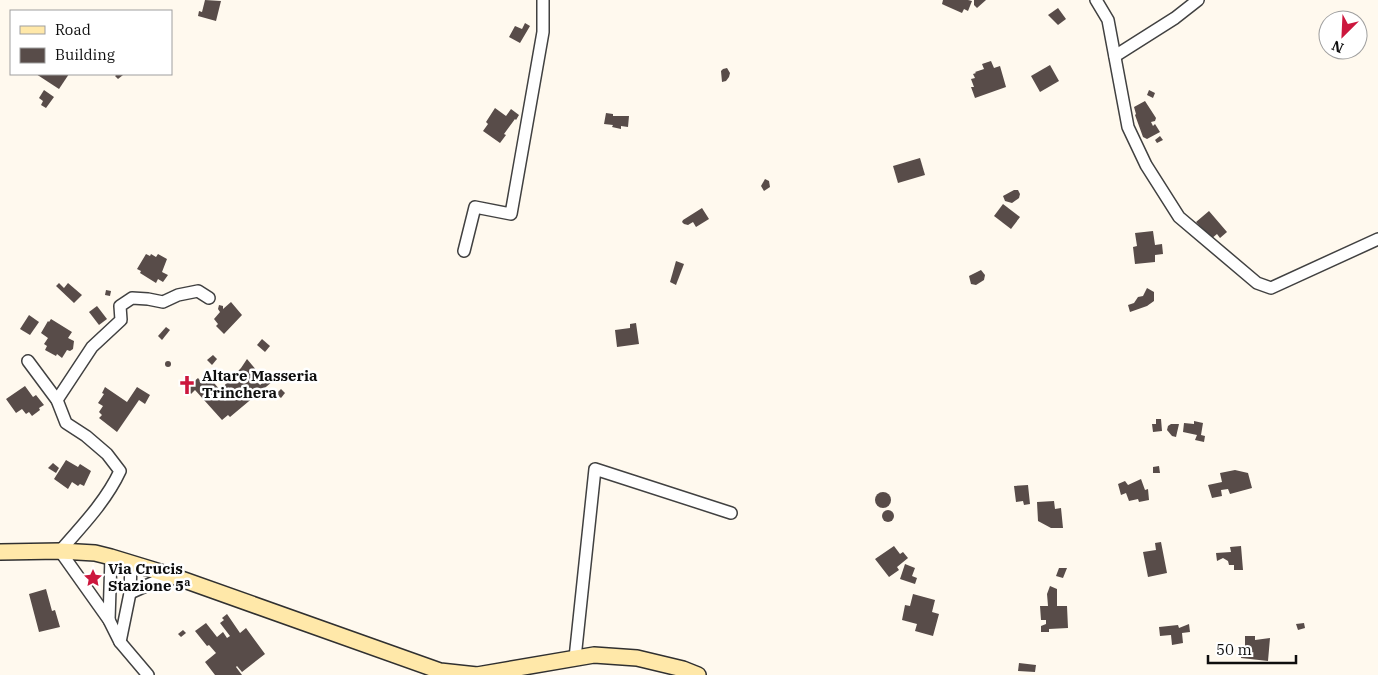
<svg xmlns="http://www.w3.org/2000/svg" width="1378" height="675" viewBox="0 0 1378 675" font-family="'IBM Plex Serif',serif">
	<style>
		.building { fill: #584c49 }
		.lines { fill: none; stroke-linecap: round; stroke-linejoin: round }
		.street-casing { stroke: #414141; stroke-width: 14 }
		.secondary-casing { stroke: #303030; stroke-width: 18 }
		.street { stroke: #fff; stroke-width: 11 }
		.secondary { stroke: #ffe8a9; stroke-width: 15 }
		.labels { text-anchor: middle; stroke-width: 5; stroke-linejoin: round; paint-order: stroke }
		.poi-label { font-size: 15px; font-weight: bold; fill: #0e0e0e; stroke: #fff; text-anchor: start }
	</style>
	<rect width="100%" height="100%" fill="#fff9ee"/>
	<g class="building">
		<path d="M205,0L221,1L216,21L198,16L199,11L202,12Z"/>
		<path d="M943,0H968L972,1L968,11L964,9L962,13L944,5L942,4Z"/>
		<path d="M974,0H986L977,8L974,5Z"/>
		<path d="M1058,8L1066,19L1058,25L1048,15Z"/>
		<path d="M525,23L530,26L520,43L509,37L515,26L522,29Z"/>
		<path d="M991,61L994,68L1000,66L1006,87L975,98L971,87H974L971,79L975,78L973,74L976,73L975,72L984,69L982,64Z"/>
		<path d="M1050,65L1059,81L1040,92L1031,76Z"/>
		<path d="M727,68L730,73L729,77L726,81L722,82L721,71L723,69Z"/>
		<path d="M36,74H69L59,89Z"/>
		<path d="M117,74H122L123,75L118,79L115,76Z"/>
		<path d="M44,90L54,97L46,108L41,105L43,101L39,98Z"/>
		<path d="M1149,90L1155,93L1153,98L1147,95Z"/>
		<path d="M1145,101L1156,118L1155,121L1151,122L1153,126L1155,124L1160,132L1147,139L1143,137L1135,115L1136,114L1134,107Z"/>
		<path d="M495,108L506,116L511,109L519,115L516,120L515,119L504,134L506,135L500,143L483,131L488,124L486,122Z"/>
		<path d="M606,113L613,114V116H629L628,127L621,126V129L612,127L613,125L604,124Z"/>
		<path d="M1160,136L1163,140L1157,143L1155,140Z"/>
		<path d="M920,158L925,175L898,183L893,166Z"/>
		<path d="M765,179L769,181L770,187L764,191L761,186Z"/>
		<path d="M1014,190H1018L1020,194L1019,198L1012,203L1005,201L1003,196Z"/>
		<path d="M1003,204L1020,217L1011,229L994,216Z"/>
		<path d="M702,208L709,219L696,227L693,222L688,225L684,224L682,222L683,220Z"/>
		<path d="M1209,211L1227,232L1220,238L1217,234L1211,239L1196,222Z"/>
		<path d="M1153,231L1155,245L1162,244L1163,254L1155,255V262L1135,264L1133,247L1137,246L1135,233Z"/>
		<path d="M146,254L150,256L151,254L156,257L158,254L167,259L162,272L168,275L163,282L158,279L156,283L140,273L141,271L137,269Z"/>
		<path d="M676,261L684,264L676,285L670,282Z"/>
		<path d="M981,270L985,275L984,280L976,285L971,284L969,276Z"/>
		<path d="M59,283L64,288L68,283L82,295L74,303L56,286Z"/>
		<path d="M1147,288L1154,292V301L1147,306L1130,312L1128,305L1134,303L1138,297L1143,296Z"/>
		<path d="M106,290L111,291L110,296L105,295Z"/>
		<path d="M231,302L242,315L224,334L216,326L218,324L214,319L220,312L218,309L219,305L223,306V309Z"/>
		<path d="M97,306L107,319L99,325L89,312Z"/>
		<path d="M29,315L39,322L30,335L20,329Z"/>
		<path d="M51,319L72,332L68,338L74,341L73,349L70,351L67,350L62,358L57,354L56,356L45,350L47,346L44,344L48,338L41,333L48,321L49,322Z"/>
		<path d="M636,323L639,344L617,347L615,330L630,328V324Z"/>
		<path d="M166,327L170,330L162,340L158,336Z"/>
		<path d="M262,339L270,346L265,352L257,345Z"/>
		<path d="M213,355L217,359L212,365L207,360Z"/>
		<path d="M247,359L257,371L252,375L260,385L275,372L279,376L230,417L228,415L222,420L195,390L191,394L181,383L187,379L191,384L198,378L202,383L209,377L220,390L241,368Z"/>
		<circle cx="168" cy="364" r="3"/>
		<path d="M25,386L33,397L36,395L44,405L39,408L40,410L32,416L29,412L26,414L22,409L16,413L6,399Z"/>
		<path d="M105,387L127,402L137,387L150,395L145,404L139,400L117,432L99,418L102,415L99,412L103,406L98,403L104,394L102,393Z"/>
		<path d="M281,389L285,393L281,398L276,394Z"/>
		<path d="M1156,419H1161L1162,431L1153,432L1152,424H1156Z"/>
		<path d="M1194,421L1203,423L1201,435L1205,436L1204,442L1195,440L1197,435L1183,432L1184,423L1194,424Z"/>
		<path d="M1171,424H1179L1176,437L1172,436L1167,430L1168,426Z"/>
		<path d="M66,460L78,467L80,464L91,471L84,486L80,484L78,486L72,482L68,489L54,479Z"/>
		<path d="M53,463L59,468L56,473L48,468Z"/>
		<path d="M1159,466L1160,473H1153V467Z"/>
		<path d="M1235,470L1248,473L1252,488L1230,494L1228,489L1221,490L1222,496L1212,498L1208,485L1222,482L1220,473Z"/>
		<path d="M1141,479L1145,490L1148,489L1149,500L1139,502L1138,499L1129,501L1126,493L1121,495L1118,484L1125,481L1128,485Z"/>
		<path d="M1028,485L1030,504L1024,505L1023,501L1016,502L1014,486Z"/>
		<circle cx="883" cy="500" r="8"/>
		<path d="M1054,501L1055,509L1061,508L1063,528H1051L1038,521L1037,502Z"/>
		<circle cx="888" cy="516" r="6"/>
		<path d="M1161,542L1167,573L1148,577L1143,552L1156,550L1155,543Z"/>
		<path d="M894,546L900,554L903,552L908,558L897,567L899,570L889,577L875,559Z"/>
		<path d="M1241,546L1243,570H1234V565H1229L1228,561L1223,558L1217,561L1216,553L1231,552L1230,547Z"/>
		<path d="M905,564L915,568L912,576L917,578L915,584L900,579Z"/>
		<path d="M1059,568H1067L1063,578L1056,576Z"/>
		<path d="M1050,586L1057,589V606H1067L1068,628L1049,629V632H1041V626L1046,624V620H1041L1040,606H1048L1047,594Z"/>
		<path d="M46,589L52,611L55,610L60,627L39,632L29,594Z"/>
		<path d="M913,594L935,600L932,612L939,614L933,636L915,631L917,624L902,620L905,605L910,606Z"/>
		<path d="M227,614L240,633L246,628L265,654L242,672L237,666L236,667L242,675H215L205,662L216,653L209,645L207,646L195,631L206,623L217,637L223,632L227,638L230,636L220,623L224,620L222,618Z"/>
		<path d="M1304,623L1305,628L1298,630L1296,624Z"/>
		<path d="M1189,624L1190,632L1182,633L1183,643L1172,645L1171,635L1160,636L1159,627L1178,625L1179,628Z"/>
		<path d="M183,630L186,633L181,637L178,634Z"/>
		<path d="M1245,636H1255V640L1270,638L1268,661L1241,658L1242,648H1245Z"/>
		<path d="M1019,663L1036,665L1035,672L1018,671Z"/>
	</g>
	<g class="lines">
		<g class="street-casing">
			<g id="street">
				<path d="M1096,0L1108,20L1128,127L1146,165L1179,217L1257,283L1271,288L1378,239"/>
				<path d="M1115,56L1175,18L1198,0"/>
				<path d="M464,251L475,207L511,214L543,32V0"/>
				<path d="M28,361L57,400L66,423L86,436L107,454L120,471C106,501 82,526 60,551L109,620L120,642L148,675"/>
				<path d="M57,400L92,347L121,320L120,306L132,298L148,299L163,302L178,295L198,291L209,298"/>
				<path d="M130,593L170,575"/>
				<path d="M109,620L111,557"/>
				<path d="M120,642L130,593L131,563"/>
				<path d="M575,658L595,469L731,513"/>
			</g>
		</g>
		<g class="secondary-casing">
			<path id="secondary" d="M0,552L60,551L95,553L111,557L170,575L440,671L477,675L594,655L637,658L683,669L698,675"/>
		</g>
		<use href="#street" class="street"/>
		<use href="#secondary" class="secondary"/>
	</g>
	<defs>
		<g id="church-bare" transform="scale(1.5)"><path d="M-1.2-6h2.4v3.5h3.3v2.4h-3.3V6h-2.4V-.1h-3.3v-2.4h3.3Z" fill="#cc173d" stroke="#fff" stroke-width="2.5" paint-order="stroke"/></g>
		<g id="sight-bare" transform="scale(1.5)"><path d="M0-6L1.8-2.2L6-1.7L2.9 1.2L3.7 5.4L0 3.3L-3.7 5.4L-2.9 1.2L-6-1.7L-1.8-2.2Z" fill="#cc173d" stroke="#fff" stroke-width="2.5" paint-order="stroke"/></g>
	</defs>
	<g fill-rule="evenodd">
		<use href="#church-bare" x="187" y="385"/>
		<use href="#sight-bare" x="93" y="578"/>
	</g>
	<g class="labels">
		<g class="poi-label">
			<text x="202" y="381">Altare Masseria<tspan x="202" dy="17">Trinchera</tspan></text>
			<text x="108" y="574">Via Crucis<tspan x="108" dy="17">Stazione 5ª</tspan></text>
		</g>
	</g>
	<rect x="10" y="10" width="162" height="65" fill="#ffffff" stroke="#9f9f9f"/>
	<rect x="20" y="26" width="25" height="8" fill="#ffe8a9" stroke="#9f9f9f"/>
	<text x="55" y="35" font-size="15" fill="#0e0e0e">Road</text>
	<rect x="20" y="48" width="25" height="15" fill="#584c49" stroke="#9f9f9f"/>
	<text x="55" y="60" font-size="15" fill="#0e0e0e">Building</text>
	<g transform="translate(1343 35) rotate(204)"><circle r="24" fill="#ffffff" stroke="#9f9f9f"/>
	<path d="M0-4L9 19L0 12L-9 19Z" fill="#cc173d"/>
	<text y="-8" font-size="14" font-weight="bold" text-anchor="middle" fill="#0e0e0e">N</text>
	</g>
	<path d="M1208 655v8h88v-8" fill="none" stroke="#0e0e0e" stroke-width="2.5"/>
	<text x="1216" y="655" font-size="15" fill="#0e0e0e" stroke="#ffffff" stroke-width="4" paint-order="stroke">50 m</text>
</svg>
